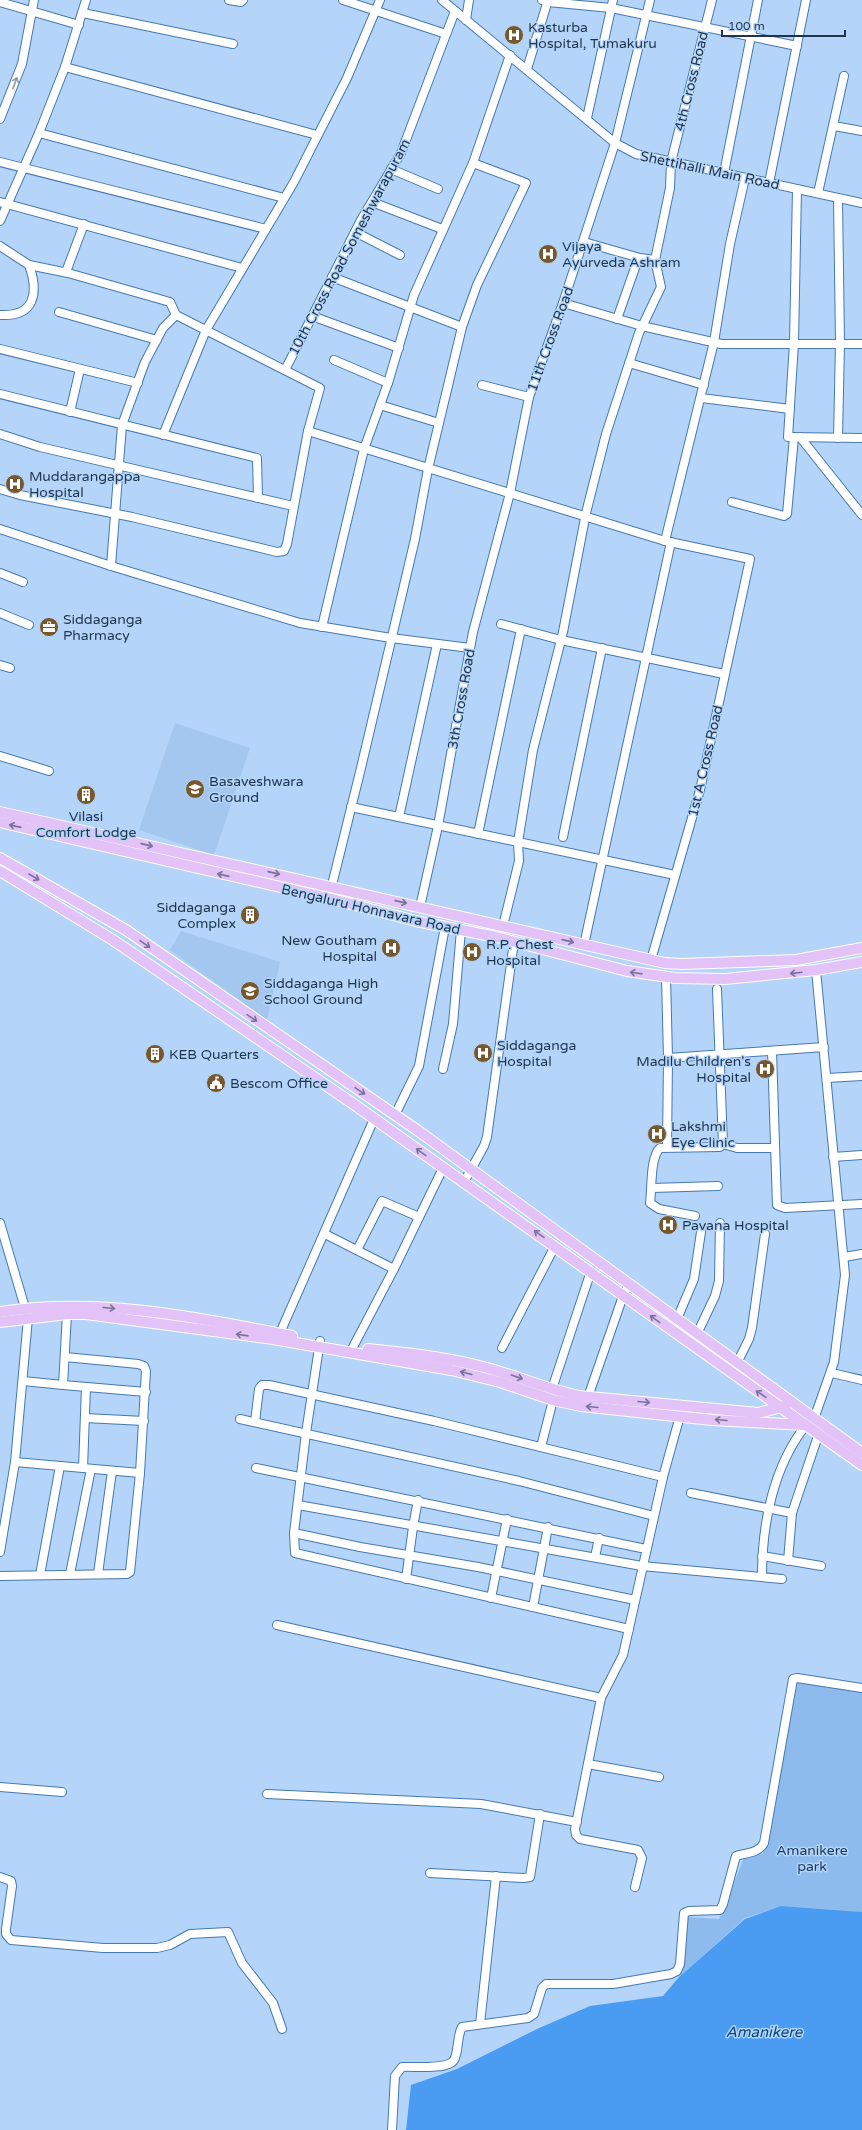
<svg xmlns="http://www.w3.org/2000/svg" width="862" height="2130" viewBox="0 0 862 2130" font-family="'Varela Round',sans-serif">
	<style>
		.built { fill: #a3c7ef }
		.green { fill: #8dbbee }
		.water { fill: #499cf1 }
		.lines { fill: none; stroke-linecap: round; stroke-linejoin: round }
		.minor-casing { stroke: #4579b1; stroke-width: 10 }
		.major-casing { stroke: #fff; stroke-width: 12 }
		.minor { stroke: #fff; stroke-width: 8 }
		.major { stroke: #e2c2f7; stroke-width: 10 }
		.oneway { stroke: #8f9aa6 }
		.oneway2 { stroke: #77749a }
		.labels { text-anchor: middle; stroke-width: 3; stroke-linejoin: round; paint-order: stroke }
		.poi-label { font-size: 14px; fill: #1f354d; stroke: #b4d5f9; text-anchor: start }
		.street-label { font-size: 14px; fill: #1f354d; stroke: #b4d5f9 }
		.park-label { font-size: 14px; fill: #193a5c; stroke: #b4d5f9 }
		.water-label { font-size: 15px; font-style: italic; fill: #09467c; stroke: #b4d5f9 }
	</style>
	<rect width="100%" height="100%" fill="#b4d5f9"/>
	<g class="built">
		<path d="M175,723L250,748L214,855L139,830Z"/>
		<path d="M181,931L280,962L267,1020L170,950Z"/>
	</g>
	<path class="green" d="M790,1676L862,1687V1912L781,1906L745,1918L679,1977L688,1917L719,1919L744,1858L763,1854Z"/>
	<path class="water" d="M781,1906L862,1912V2130H406L411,2085L457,2069L537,2029L590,2006L663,1996L679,1977L745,1919Z"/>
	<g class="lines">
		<g class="minor-casing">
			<g id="minor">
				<path d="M229,0L241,2L243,0"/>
				<path d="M343,0L446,34"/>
				<path d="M442,0L615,143L636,154L862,203"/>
				<path d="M542,0L548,2L611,8L797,46"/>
				<path d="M0,2L79,25"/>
				<path d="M83,13L233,44"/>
				<path d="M466,20L469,0"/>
				<path d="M65,67L317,135"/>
				<path d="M527,69L548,0"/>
				<path d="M587,118L613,0"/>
				<path d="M0,119L22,64L34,0"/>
				<path d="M834,126L862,131"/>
				<path d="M39,133L284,198"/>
				<path d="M0,162L266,229"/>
				<path d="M391,169L438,189"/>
				<path d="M724,173L758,0"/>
				<path d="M769,183L806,0"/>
				<path d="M797,189L794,343L788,437L862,438"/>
				<path d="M818,193L844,76"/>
				<path d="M0,202L242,268"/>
				<path d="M372,202L442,229"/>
				<path d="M0,221L39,133L65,67L86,0"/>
				<path d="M355,232L400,255"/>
				<path d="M584,242L640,258"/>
				<path d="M0,246L29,265L68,273L170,302L176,315L320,388L308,431L287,544L284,551L277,552L132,517L20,495L0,489"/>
				<path d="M66,272L84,224"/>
				<path d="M332,277L462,327"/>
				<path d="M563,303L642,326L721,344H862"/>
				<path d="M59,312L157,340"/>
				<path d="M0,315C35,317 39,293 29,265"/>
				<path d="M312,316L399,348"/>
				<path d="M617,319L637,262L640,258L655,260"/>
				<path d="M0,349L138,383"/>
				<path d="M334,360L388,383"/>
				<path d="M629,363L704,385"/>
				<path d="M285,370L361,220L401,153L455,11"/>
				<path d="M482,385L529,397"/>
				<path d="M0,394L257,458L258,498"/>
				<path d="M701,398L790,409"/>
				<path d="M380,405L439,423"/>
				<path d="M70,412L80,369"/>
				<path d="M308,431L665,541L750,559L700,790L651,960"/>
				<path d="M0,434L40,447L293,506"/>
				<path d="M163,435L206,330L294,182L347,78L380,0"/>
				<path d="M800,437L862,515"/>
				<path d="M838,438L840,343L838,198"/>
				<path d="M732,502L784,516L787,514L794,437"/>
				<path d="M0,529L111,566L300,623L391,638L470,648"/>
				<path d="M665,541L714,342L730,244L745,178"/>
				<path d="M111,566L122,425L145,362L163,328L176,315"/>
				<path d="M0,573L23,582"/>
				<path d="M0,613L29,625"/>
				<path d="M501,624L561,640L724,674"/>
				<path d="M322,627L364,449L388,383L414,295L473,163L510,55"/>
				<path d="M0,665L10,668"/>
				<path d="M0,756L49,771"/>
				<path d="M351,807L675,875"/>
				<path d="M399,817L437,644"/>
				<path d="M478,834L521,629"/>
				<path d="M563,837L602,648"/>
				<path d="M330,893L361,768L415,539L428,469L462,327L477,285L526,183L473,163"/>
				<path d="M420,907L438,826L473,632L510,493L529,397L563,303L615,143L650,0"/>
				<path d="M503,926L519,861L518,842L533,750L563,632L586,513L606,434L639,333L661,287L655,260L670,188L671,162L712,0"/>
				<path d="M584,945L671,542"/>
				<path d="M666,977L668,1058L667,1147"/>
				<path d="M772,1051L777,1205L785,1208L862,1204"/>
				<path d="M668,1058L824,1047"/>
				<path d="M443,1069L453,1024L461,930"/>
				<path d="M827,1078L862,1076"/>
				<path d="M395,1115L419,1066L445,927"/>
				<path d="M723,1144L737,1148H775"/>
				<path d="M833,1157L862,1155"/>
				<path d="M464,1182L484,1146L487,1137L514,942"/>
				<path d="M652,1188L718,1186"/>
				<path d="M695,1216L659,1209L650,1203C652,1189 650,1157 660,1148L720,1147L723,1144L717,989"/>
				<path d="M0,1223L28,1318L15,1462L0,1552"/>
				<path d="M325,1234L394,1269"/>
				<path d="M357,1250L382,1201L419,1217"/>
				<path d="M844,1257L862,1254"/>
				<path d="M677,1319L694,1279L701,1232"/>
				<path d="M280,1333L374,1119"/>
				<path d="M697,1334L715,1296L719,1281L720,1223"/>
				<path d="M320,1341L306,1433L294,1533L295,1553L629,1629"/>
				<path d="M353,1347L394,1269L443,1168"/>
				<path d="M502,1348L555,1246"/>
				<path d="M737,1363L749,1339L752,1328L765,1234"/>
				<path d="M832,1373L862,1380"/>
				<path d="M23,1381L63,1385L67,1314"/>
				<path d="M63,1385L146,1392"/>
				<path d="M552,1389L591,1271"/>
				<path d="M588,1397L623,1296L629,1284"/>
				<path d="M85,1418L144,1421"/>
				<path d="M240,1419L519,1481L654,1516"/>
				<path d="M814,1419L834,1362L845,1275L816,970"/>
				<path d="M255,1422L259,1389L262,1385H269L434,1421L663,1477"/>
				<path d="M541,1447L553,1400"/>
				<path d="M15,1462L140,1473"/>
				<path d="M83,1468L86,1387"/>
				<path d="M256,1468L646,1549"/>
				<path d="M691,1493L792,1513L819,1433"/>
				<path d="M298,1505L642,1566L782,1579"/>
				<path d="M294,1533L360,1547L478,1567L635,1600"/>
				<path d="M762,1556L821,1566"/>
				<path d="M595,1557L599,1538"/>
				<path d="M788,1561L792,1513"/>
				<path d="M70,1574L91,1469"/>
				<path d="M98,1574L112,1471"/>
				<path d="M40,1575L60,1466"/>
				<path d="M0,1576L127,1574L130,1572L140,1473L146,1371L144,1366L138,1364L65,1357"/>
				<path d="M762,1577C762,1524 773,1467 806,1425"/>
				<path d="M406,1579L413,1527L418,1500"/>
				<path d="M491,1598L507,1519"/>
				<path d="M533,1607L548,1527"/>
				<path d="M277,1625L601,1698"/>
				<path d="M588,1764L659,1777"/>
				<path d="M0,1787L62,1792"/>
				<path d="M267,1794L481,1804L577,1822"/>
				<path d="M430,1873L524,1878L530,1877L540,1814"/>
				<path d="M0,1877L11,1881L12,1886L6,1929V1934L11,1940L103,1948H157L170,1945L190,1934L228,1932L242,1963L273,2003L282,2029"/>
				<path d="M635,1887L642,1858L638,1850L580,1839L576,1835L575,1829L601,1698L623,1655L663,1477L683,1405"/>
				<path d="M480,2024L496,1876"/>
				<path d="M392,2130L395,2076L402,2067C414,2066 451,2071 455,2058C459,2047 457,2036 462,2027L528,2018L534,2014L542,1988L546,1984H613L671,1974L677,1971L680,1964L684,1913L689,1911L720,1910L723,1904L736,1856C746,1853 759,1853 764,1843L793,1679L797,1678L862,1688"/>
			</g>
		</g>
		<g class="major-casing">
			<g id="major">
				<path d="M0,812L665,963L682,964L796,960L862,948"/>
				<path d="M0,822L328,898L416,921L496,937L627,971L675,978L725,979L816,970L862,962"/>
				<path d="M0,858L126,930L417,1130L862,1453"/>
				<path d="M0,871L113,940L352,1103L862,1465"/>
				<path d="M0,1312C97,1297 197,1317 292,1336"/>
				<path d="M0,1322L67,1314H86L273,1339L451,1370L500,1382L553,1400L581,1406L712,1420L806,1425"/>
				<path d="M368,1349C407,1353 445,1357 483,1367C515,1375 546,1389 579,1396L758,1413L785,1406"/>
			</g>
		</g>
		<use href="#minor" class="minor"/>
		<use href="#major" class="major"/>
	</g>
	<defs><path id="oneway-shaft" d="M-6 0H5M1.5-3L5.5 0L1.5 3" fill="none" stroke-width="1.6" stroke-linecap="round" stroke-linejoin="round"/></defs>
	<use class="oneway" href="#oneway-shaft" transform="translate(15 83) rotate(-70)"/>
	<g class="oneway2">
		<use href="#oneway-shaft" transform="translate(15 826) rotate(-167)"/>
		<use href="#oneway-shaft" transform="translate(147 845) rotate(13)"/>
		<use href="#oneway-shaft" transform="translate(274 873) rotate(13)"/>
		<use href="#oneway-shaft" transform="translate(223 875) rotate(-167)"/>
		<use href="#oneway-shaft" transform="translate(34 877) rotate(30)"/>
		<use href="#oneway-shaft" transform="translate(401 902) rotate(13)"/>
		<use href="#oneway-shaft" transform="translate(568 941) rotate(13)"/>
		<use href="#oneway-shaft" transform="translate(145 944) rotate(35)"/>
		<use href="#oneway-shaft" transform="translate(636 973) rotate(-172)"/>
		<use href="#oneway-shaft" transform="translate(796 973) rotate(173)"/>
		<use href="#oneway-shaft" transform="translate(252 1018) rotate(34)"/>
		<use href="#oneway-shaft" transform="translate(360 1091) rotate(34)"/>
		<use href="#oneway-shaft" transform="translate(421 1152) rotate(-144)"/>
		<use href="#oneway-shaft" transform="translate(539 1234) rotate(-145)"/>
		<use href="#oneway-shaft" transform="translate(109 1308) rotate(5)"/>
		<use href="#oneway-shaft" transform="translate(655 1319) rotate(-144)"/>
		<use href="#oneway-shaft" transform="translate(242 1335) rotate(-172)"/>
		<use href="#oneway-shaft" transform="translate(466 1373) rotate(-166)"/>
		<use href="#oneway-shaft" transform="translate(517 1377) rotate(19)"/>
		<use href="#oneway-shaft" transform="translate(761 1394) rotate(-146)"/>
		<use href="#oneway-shaft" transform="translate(644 1402) rotate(5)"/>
		<use href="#oneway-shaft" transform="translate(592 1407) rotate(-175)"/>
		<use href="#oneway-shaft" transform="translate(721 1420) rotate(-175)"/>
	</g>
	<defs>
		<g id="hospital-disc" transform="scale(1)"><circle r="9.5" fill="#78572d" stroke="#b4d5f9"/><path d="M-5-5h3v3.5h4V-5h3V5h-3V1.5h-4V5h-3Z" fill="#fff"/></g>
		<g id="office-disc" transform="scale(1)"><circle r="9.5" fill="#78572d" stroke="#b4d5f9"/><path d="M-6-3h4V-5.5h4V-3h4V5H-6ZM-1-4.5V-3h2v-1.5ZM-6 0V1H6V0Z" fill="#fff"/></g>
		<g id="school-disc" transform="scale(1)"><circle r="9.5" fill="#78572d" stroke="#b4d5f9"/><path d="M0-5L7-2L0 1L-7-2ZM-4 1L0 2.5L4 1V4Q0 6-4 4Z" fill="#fff"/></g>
		<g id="building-disc" transform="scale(1)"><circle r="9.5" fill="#78572d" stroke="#b4d5f9"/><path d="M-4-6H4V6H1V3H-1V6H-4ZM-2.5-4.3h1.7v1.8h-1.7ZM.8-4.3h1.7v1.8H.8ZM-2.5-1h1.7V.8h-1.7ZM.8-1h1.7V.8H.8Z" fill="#fff"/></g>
		<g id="civic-disc" transform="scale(1)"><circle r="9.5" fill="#78572d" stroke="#b4d5f9"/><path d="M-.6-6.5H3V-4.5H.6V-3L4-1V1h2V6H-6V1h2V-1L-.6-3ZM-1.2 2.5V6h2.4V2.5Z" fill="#fff"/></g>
	</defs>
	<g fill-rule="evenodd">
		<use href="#hospital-disc" x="514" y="35"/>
		<use href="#hospital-disc" x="548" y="254"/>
		<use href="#hospital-disc" x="15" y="484"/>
		<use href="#office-disc" x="49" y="627"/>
		<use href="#school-disc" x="195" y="789"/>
		<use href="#building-disc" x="86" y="795"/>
		<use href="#building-disc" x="250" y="915"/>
		<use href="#hospital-disc" x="391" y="948"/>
		<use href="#hospital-disc" x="472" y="952"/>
		<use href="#school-disc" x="250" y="991"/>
		<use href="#hospital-disc" x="483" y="1053"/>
		<use href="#building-disc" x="155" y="1054"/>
		<use href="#hospital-disc" x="765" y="1069"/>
		<use href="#civic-disc" x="216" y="1083"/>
		<use href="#hospital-disc" x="657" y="1134"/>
		<use href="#hospital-disc" x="668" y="1225"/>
	</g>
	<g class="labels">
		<g class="poi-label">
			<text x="528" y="32">Kasturba<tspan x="528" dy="16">Hospital, Tumakuru</tspan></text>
			<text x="562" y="251">Vijaya<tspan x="562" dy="16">Ayurveda Ashram</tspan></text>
			<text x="29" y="481">Muddarangappa<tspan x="29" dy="16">Hospital</tspan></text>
			<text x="63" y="624">Siddaganga<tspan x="63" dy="16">Pharmacy</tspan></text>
			<text x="209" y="786">Basaveshwara<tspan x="209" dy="16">Ground</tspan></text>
			<text x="86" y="821" text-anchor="middle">Vilasi<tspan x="86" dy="16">Comfort Lodge</tspan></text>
			<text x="236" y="912" text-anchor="end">Siddaganga<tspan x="236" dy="16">Complex</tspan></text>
			<text x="377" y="945" text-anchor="end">New Goutham<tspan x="377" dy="16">Hospital</tspan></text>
			<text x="486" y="949">R.P. Chest<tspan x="486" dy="16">Hospital</tspan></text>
			<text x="264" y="988">Siddaganga High<tspan x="264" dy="16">School Ground</tspan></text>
			<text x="497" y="1050">Siddaganga<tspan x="497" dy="16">Hospital</tspan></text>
			<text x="169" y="1059">KEB Quarters</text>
			<text x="751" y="1066" text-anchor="end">Madilu Children's<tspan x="751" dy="16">Hospital</tspan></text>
			<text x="230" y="1088">Bescom Office</text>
			<text x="671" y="1131">Lakshmi<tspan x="671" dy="16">Eye Clinic</tspan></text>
			<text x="682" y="1230">Pavana Hospital</text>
		</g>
		<g class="street-label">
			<text transform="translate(691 81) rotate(-76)" y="5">4th Cross Road</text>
			<text transform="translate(710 170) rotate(12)" y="5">Shettihalli Main Road</text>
			<text transform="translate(349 247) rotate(-62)" y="5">10th Cross Road Someshwarapuram</text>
			<text transform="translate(550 339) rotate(-70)" y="5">11th Cross Road</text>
			<text transform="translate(461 699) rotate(-80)" y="5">3th Cross Road</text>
			<text transform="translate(705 761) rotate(-77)" y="5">1st A Cross Road</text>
			<text transform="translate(371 909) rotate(13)" y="5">Bengaluru Honnavara Road</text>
		</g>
		<g class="park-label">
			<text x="812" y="1855">Amanikere<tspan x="812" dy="16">park</tspan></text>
		</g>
		<g class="water-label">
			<text x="764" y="2037">Amanikere</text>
		</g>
	</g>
	<path d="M722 30v6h123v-6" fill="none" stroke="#1f354d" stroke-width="2"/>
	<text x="728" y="30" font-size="12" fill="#1f354d" stroke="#b4d5f9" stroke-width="3" paint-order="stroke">100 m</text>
</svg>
